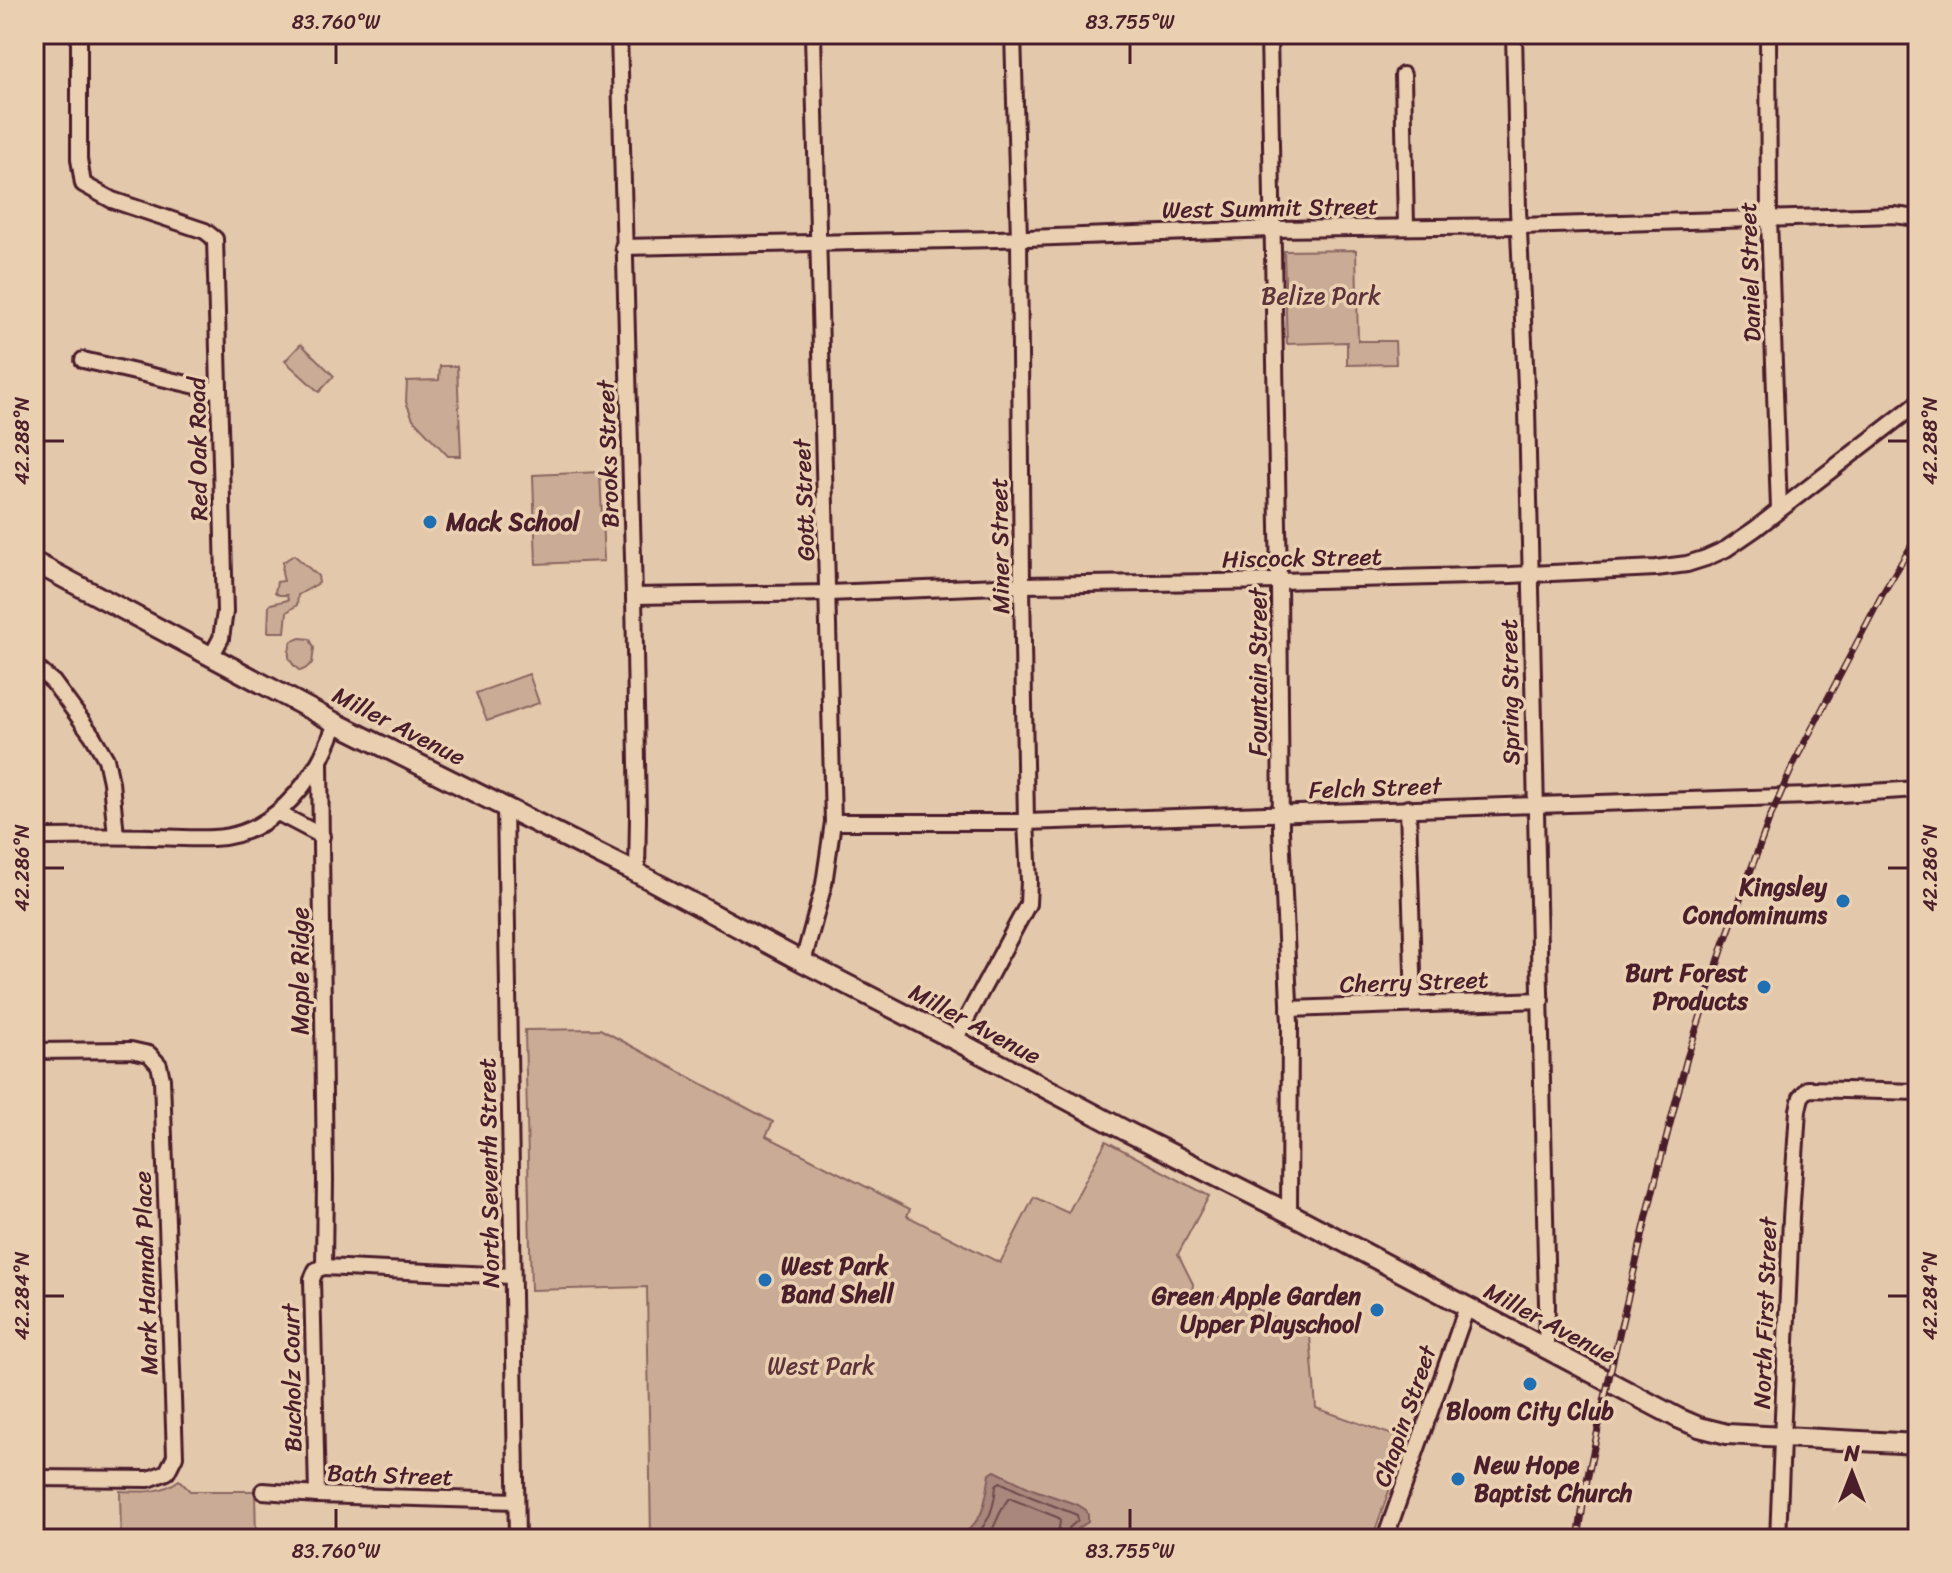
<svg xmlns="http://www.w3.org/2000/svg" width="1952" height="1573" viewBox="0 0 1952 1573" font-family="Sriracha,sans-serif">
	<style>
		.green { fill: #caac96; stroke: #8a6660; stroke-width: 2 }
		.water { fill: #a9877b; stroke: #835d5b; stroke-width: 2 }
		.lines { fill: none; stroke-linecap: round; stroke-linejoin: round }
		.shore { stroke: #70494b; stroke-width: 2 }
		.minor-casing { stroke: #4a1f2b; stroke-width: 20 }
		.major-casing { stroke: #4a1f2b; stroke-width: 24 }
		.minor { stroke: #eacfb1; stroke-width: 14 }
		.major { stroke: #eacfb1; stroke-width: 18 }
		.rail-casing { stroke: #4a1f2b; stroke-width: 7 }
		.rail { stroke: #eacfb1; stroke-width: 4; stroke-dasharray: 12; stroke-linecap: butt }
		.ticks { fill: none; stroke: #4a1f2b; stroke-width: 3 }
		.poi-dot { fill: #1f6fb2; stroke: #eacfb1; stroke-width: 3 }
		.labels { text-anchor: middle; stroke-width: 7; stroke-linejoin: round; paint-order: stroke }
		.street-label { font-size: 24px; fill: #4a1f2b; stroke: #eacfb1 }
		.park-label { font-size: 24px; fill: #5d343b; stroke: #eacfb1 }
		.poi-label { font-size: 24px; font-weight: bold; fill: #4a1f2b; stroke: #eacfb1; text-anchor: start }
		.neatline { fill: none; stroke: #4a1f2b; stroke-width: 3 }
		.ticks-label { font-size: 20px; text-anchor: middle; fill: #4a1f2b }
	</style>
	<rect width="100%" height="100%" fill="#e4c8ac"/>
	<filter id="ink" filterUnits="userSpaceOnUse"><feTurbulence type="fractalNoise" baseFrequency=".0125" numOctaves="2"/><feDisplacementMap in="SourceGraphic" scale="16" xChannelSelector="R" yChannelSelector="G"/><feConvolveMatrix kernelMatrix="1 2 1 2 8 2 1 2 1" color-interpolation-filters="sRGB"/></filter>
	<g filter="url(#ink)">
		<g class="green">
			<path d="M1356,250L1358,341H1395L1396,364L1347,365V342L1287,344L1284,251Z"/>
			<path d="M301,344L334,376L319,392L285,361Z"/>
			<path d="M440,366H457L461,456H448L413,419L406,402L407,381L439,380Z"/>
			<path d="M600,472L604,561L536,564L533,475Z"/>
			<path d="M294,555L318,576L319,583L298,595L297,605L287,612L285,632H268L269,606L271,604L288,600L287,595H279L275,592L277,582L284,581L282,573L283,562Z"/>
			<path d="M300,638L310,639L314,648L312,663L305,669L300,671C288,661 286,656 292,641Z"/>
			<path d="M529,674L539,703L487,721L476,693Z"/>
			<path d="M600,1029L773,1122L766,1136L910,1209L907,1216L1000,1263L1034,1197L1068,1213L1106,1141L1209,1196L1178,1254L1193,1284L1192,1293L1236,1298L1310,1336L1316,1408L1407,1440L1372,1539H651L647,1287L531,1290L525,1030Z"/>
			<path d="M179,1480L190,1491H255L256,1539H121L120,1491C142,1492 161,1494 179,1480Z"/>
		</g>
		<path class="water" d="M995,1471L1032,1489L1078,1505L1086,1510L1088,1515V1522L1076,1530L1073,1539H959C986,1515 984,1508 990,1474Z"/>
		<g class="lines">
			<g class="shore">
				<path d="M971,1539C988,1526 995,1505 996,1485L1000,1482L1029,1496L1077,1515L1078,1520L1069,1528L1067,1539"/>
				<path d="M987,1539C995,1527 1001,1507 1009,1498L1059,1518L1060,1522L1057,1539"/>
			</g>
			<g class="minor-casing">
				<g id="minor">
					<path d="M79,34V159L83,184L112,200L205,231L215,239L225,612L221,638L212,655"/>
					<path d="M619,34L634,596L638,817L637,873"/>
					<path d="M1269,34L1279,581L1281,830L1290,1024L1289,1213"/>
					<path d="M1514,34L1518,209L1527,409L1547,1305L1546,1348"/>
					<path d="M1768,34L1769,218L1779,509"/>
					<path d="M1403,75L1406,227"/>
					<path d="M623,247L997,239L1272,229L1519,226L1894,215L1918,218"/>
					<path d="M83,360L218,391"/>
					<path d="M634,596L829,593L1022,585L1279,581L1511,575L1656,568L1687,564L1706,558L1726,549L1755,529L1918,403"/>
					<path d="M34,666L53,682L92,735L106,759L111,782L116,836"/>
					<path d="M320,761L325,1180L324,1267"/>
					<path d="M505,806L517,1539"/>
					<path d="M1408,808L1414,1004"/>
					<path d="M278,813L322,836"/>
					<path d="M833,822H1026L1809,796L1918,789"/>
					<path d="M34,837C73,837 112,836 152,837C172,837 193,839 213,838C262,836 295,802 319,762C326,750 331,736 336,723"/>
					<path d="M803,962L824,884L833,822L813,34"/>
					<path d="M1289,1009L1541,1000"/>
					<path d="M955,1040L1028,904L1029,881L1026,822L1022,585L1019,238L1013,34"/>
					<path d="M34,1051L131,1050L149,1054L159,1065L162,1079L175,1456L167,1472L149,1479L34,1478"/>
					<path d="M324,1267L512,1276"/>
					<path d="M263,1491L317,1495L516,1501"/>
					<path d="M317,1495L312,1279L316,1270L324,1267"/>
					<path d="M1385,1539L1467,1307"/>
					<path d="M1778,1539L1791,1218L1798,1110L1801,1097L1808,1089L1918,1092"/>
				</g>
			</g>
			<g class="major-casing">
				<path id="major" d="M34,562L336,723L637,873L803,962L955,1040L1128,1132L1289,1213L1678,1418L1699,1427L1727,1434L1918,1444"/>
			</g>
			<use href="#minor" class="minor"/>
			<use href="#major" class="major"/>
			<g class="rail-casing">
				<path id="rail" d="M1578,1539L1587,1480L1613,1360L1656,1178L1687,1058L1724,944L1769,820L1795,761L1883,593L1918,535"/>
			</g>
			<use href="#rail" class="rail"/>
		</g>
	</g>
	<path class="ticks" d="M336,44V64M1130,44V64M44,441H64M1888,441H1908M44,868H64M1888,868H1908M44,1296H64M1888,1296H1908M336,1509V1529M1130,1509V1529"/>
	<g class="poi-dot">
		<circle cx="430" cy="522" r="8"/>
		<circle cx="1843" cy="901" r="8"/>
		<circle cx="1764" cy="987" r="8"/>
		<circle cx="765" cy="1280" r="8"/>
		<circle cx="1377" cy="1310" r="8"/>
		<circle cx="1530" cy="1384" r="8"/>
		<circle cx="1458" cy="1479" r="8"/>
	</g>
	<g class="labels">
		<g class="street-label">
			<text transform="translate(1270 208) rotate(-1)" y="8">West Summit Street</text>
			<text transform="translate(1750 272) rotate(-92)" y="8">Daniel Street</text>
			<text transform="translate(198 449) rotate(-91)" y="8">Red Oak Road</text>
			<text transform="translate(608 454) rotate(-92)" y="8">Brooks Street</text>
			<text transform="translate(804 500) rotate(-92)" y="8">Gott Street</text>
			<text transform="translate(1000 546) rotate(-91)" y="8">Miner Street</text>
			<text transform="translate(1302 558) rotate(-1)" y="8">Hiscock Street</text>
			<text transform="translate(1258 672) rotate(-90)" y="8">Fountain Street</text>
			<text transform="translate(1510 692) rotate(-91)" y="8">Spring Street</text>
			<text transform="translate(399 726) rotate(27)" y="8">Miller Avenue</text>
			<text transform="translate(1375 788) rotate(-2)" y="8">Felch Street</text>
			<text transform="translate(300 971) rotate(-90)" y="8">Maple Ridge</text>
			<text transform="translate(1414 982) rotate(-2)" y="8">Cherry Street</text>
			<text transform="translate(975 1024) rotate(28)" y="8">Miller Avenue</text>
			<text transform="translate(489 1173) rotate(-91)" y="8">North Seventh Street</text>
			<text transform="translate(146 1273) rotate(-92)" y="8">Mark Hannah Place</text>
			<text transform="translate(1765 1313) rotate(-88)" y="8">North First Street</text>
			<text transform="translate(1550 1323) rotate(28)" y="8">Miller Avenue</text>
			<text transform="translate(292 1378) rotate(-91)" y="8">Bucholz Court</text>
			<text transform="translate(1405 1416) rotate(-71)" y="8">Chapin Street</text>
			<text transform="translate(390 1475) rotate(2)" y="8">Bath Street</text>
		</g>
		<g class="park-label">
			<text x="1321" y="304">Belize Park</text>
			<text x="821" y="1374">West Park</text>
		</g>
		<g class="poi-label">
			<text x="446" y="530">Mack School</text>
			<text x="1827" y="895" text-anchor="end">Kingsley<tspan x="1827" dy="28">Condominums</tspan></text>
			<text x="1748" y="981" text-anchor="end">Burt Forest<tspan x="1748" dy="28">Products</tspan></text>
			<text x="781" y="1274">West Park<tspan x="781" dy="28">Band Shell</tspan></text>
			<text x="1361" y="1304" text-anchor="end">Green Apple Garden<tspan x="1361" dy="28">Upper Playschool</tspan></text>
			<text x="1530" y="1419" text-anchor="middle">Bloom City Club</text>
			<text x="1474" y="1473">New Hope<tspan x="1474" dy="28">Baptist Church</tspan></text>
		</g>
	</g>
	<rect width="1952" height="1573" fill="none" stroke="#eacfb1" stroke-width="88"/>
	<g transform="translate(1852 1473)" stroke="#eacfb1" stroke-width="6" paint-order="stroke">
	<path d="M0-6L14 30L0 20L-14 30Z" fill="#4a1f2b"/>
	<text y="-12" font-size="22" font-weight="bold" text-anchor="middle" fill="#4a1f2b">N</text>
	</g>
	<rect x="44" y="44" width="1864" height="1485" class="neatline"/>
	<g class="ticks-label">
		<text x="336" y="29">83.760°W</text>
		<text x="1130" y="29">83.755°W</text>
		<text transform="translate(22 441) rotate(-90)" y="7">42.288°N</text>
		<text transform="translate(1930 441) rotate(-90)" y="7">42.288°N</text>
		<text transform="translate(22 868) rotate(-90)" y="7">42.286°N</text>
		<text transform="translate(1930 868) rotate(-90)" y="7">42.286°N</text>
		<text transform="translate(22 1296) rotate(-90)" y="7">42.284°N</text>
		<text transform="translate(1930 1296) rotate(-90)" y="7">42.284°N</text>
		<text x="336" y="1558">83.760°W</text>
		<text x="1130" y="1558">83.755°W</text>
	</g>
</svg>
